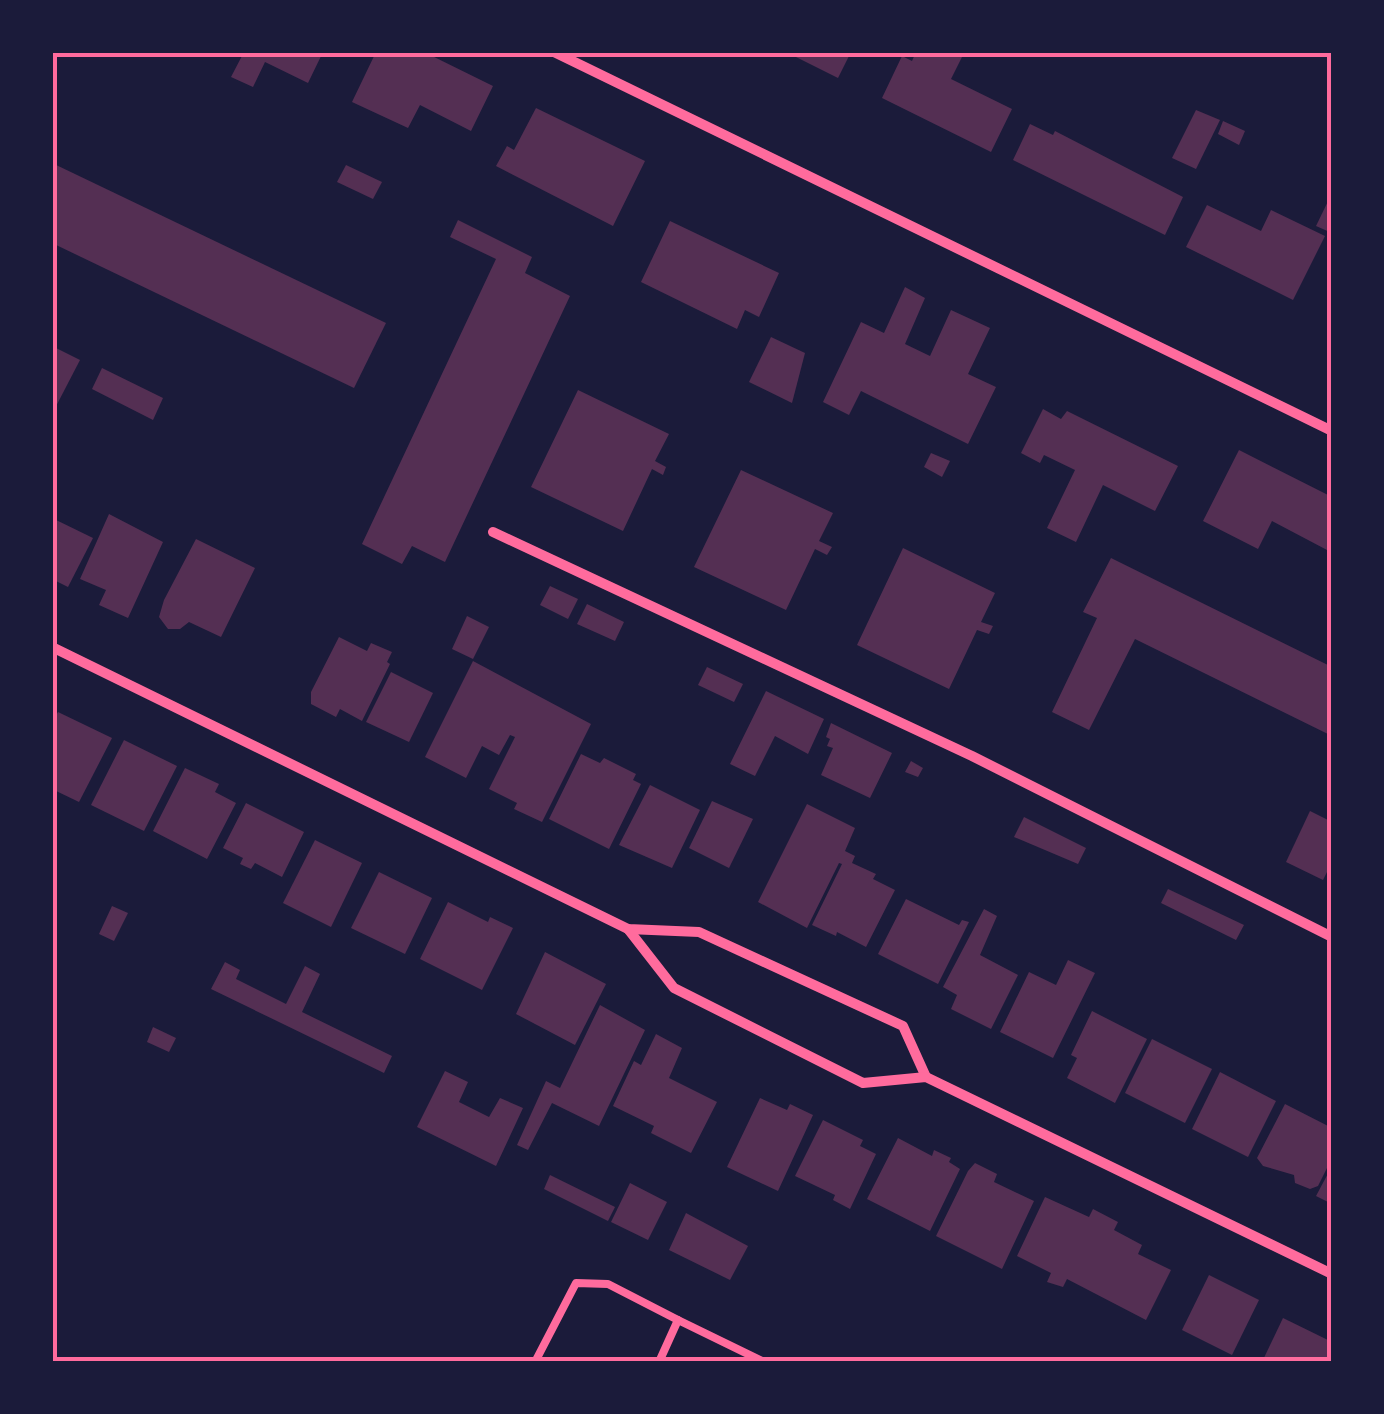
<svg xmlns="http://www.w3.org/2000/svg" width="1384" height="1414" viewBox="0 0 1384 1414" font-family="'Golos Text',sans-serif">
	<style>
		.building { fill: #542f53 }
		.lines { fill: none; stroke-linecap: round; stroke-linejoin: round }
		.service { stroke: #ff6b9d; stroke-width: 8 }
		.minor { stroke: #ff6b9d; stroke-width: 10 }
		.neatline { fill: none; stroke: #ff6b9d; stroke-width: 4 }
	</style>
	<rect width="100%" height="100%" fill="#1b1b3a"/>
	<g class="building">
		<path d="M244,52H323L308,83L265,62L253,87L231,77Z"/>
		<path d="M376,52H424L493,86L471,131L420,105L408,128L352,102Z"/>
		<path d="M786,52H851L838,78Z"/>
		<path d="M916,52H954L962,57L951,79L1012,109L991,152L882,98L902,56L912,61Z"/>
		<path d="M536,108L645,161L613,226L496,166L507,146L514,150Z"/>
		<path d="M1196,110L1220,120L1196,169L1172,158Z"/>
		<path d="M1223,121L1245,131L1239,145L1218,134Z"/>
		<path d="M1030,124L1053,135L1055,131L1183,197L1165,235L1013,160Z"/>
		<path d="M52,163L386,323L354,388L52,243Z"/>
		<path d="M346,165L382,182L373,199L337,182Z"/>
		<path d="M1332,193V233L1316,226Z"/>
		<path d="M1207,205L1261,231L1271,210L1325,236L1293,300L1186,247Z"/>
		<path d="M458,220L532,257L525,273L570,296L445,562L412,546L402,564L362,544L496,259L450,237Z"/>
		<path d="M670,221L779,273L759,317L745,310L737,329L641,282Z"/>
		<path d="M905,287L925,298L905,344L930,356L951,310L990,328L968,374L996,387L968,444L861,391L849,415L823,402L861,322L884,333Z"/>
		<path d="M771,337L805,353L792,403L749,382Z"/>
		<path d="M52,346L80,360L52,414Z"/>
		<path d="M102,368L163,398L153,420L92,389Z"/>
		<path d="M578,390L669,434L655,461L666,467L663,475L652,469L623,531L531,487Z"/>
		<path d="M1043,409L1061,419L1067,411L1178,466L1155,511L1103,485L1076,542L1047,528L1075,470L1044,455L1040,463L1021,453Z"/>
		<path d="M1239,450L1332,497V541L1327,550L1272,521L1258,549L1203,521Z"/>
		<path d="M931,453L950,461L942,477L924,467Z"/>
		<path d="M741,470L833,513L819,541L832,547L827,555L815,549L786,610L694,567Z"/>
		<path d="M109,514L163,542L128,618L99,605L106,590L80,579Z"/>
		<path d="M52,518L93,538L68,587L52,579Z"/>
		<path d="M196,539L255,568L221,637L189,622L180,629H168L159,617L164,600Z"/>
		<path d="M903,548L995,593L981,622L993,626L989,634L977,630L949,689L857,645Z"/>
		<path d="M1111,558L1332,667V736L1135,639L1089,730L1052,712L1097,618L1083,612Z"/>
		<path d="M550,586L578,599L568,619L540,605Z"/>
		<path d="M587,604L624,622L615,641L577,624Z"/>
		<path d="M467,616L489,627L473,659L452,649Z"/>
		<path d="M339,637L367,651L371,643L392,652L387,662L390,664L362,721L340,709L336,717L311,704V692Z"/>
		<path d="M473,661L591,724L542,822L514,809L517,803L489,789L515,737L510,735L499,755L482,746L466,778L425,757Z"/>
		<path d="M707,667L743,684L734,702L698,685Z"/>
		<path d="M391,672L433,693L409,742L366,722Z"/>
		<path d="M766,691L824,719L808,754L775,736L755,776L730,764Z"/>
		<path d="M58,712L112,738L79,802L52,789V723Z"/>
		<path d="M831,723L892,753L870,798L821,775L833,748L827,746L830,739L826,737Z"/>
		<path d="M124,740L177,766L144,831L91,805Z"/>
		<path d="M581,754L600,763L604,758L636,774L633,780L641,784L609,849L549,819Z"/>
		<path d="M911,761L923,768L918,777L905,772Z"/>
		<path d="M185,768L219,784L215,792L236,803L207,859L153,831Z"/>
		<path d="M650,785L700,810L672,868L619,845Z"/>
		<path d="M712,801L753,819L729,868L689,848Z"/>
		<path d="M246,803L304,832L282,877L255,863L251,869L240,864L243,858L223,848Z"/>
		<path d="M807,804L855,828L845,851L855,856L852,863L876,874L873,879L895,890L866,947L837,932L836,936L812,925L842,864L839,863L807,928L758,902Z"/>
		<path d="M1310,811L1332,822V862L1323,880L1286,862Z"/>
		<path d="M1024,817L1086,848L1078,864L1014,837Z"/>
		<path d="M315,840L362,863L331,927L283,903Z"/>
		<path d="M379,872L432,898L405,954L351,928Z"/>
		<path d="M1168,889L1244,925L1236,940L1161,903Z"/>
		<path d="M906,899L959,925L962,920L969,922L938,984L878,954Z"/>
		<path d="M448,902L488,922L490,917L513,928L482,990L420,959Z"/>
		<path d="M112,906L128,913L114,941L99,934Z"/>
		<path d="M984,909L997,916L980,955L1018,975L991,1029L951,1009L957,995L943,987Z"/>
		<path d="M545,952L606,984L575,1045L516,1014Z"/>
		<path d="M1068,960L1095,973L1053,1058L1000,1032L1029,972L1056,985Z"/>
		<path d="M225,962L240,970L236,979L286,1004L305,966L320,974L302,1012L392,1056L384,1073L211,989Z"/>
		<path d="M600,1005L645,1030L599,1126L552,1103L528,1150L517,1145L546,1081L560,1088Z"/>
		<path d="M1092,1011L1147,1039L1115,1103L1067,1078L1077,1058L1071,1055Z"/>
		<path d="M153,1027L176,1038L169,1052L147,1042Z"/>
		<path d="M656,1034L682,1048L669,1078L717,1102L691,1153L651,1133L654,1126L613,1106L634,1061L641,1065Z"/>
		<path d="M1152,1039L1212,1069L1185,1123L1125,1093Z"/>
		<path d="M445,1071L468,1082L459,1102L489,1117L500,1098L523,1108L496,1166L417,1127Z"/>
		<path d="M1220,1072L1276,1101L1248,1157L1192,1129Z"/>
		<path d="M760,1098L787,1110L790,1104L813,1115L778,1191L727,1167Z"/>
		<path d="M1285,1104L1332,1128V1158L1318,1186L1310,1189L1295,1183L1294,1175L1263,1166L1257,1158Z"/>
		<path d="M823,1120L863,1140L860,1146L876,1154L850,1209L833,1200L835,1195L795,1176Z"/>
		<path d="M898,1138L932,1156L934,1150L951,1158L949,1162L960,1169L930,1231L867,1199Z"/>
		<path d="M975,1163L997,1174L994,1182L1034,1201L1002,1269L936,1236L968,1171Z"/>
		<path d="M1332,1166V1204L1316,1196Z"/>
		<path d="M550,1175L615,1207L608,1221L544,1189Z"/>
		<path d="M630,1183L667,1202L648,1240L611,1222Z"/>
		<path d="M1045,1197L1089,1217L1093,1209L1118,1222L1114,1230L1142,1245L1138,1254L1171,1270L1146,1320L1067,1279L1063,1287L1047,1282L1051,1273L1017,1256Z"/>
		<path d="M686,1213L748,1246L730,1280L669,1250Z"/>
		<path d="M1209,1275L1259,1300L1232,1355L1182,1330Z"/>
		<path d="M1283,1318L1332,1342V1362H1262Z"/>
	</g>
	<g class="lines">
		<g class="service">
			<path d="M535,1362L576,1283L608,1284L678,1320"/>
			<path d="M659,1362L678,1320L764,1362"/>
		</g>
		<g class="minor">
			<path d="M554,52L1332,431"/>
			<path d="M493,532L972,756L1332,937"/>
			<path d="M52,647L628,929L699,932L903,1026L926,1077"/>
			<path d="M628,929L674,988L863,1083L926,1077L1332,1274"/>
		</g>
	</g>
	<rect width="1384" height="1414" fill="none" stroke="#1b1b3a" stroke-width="110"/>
	<rect x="55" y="55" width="1274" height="1304" class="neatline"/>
</svg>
